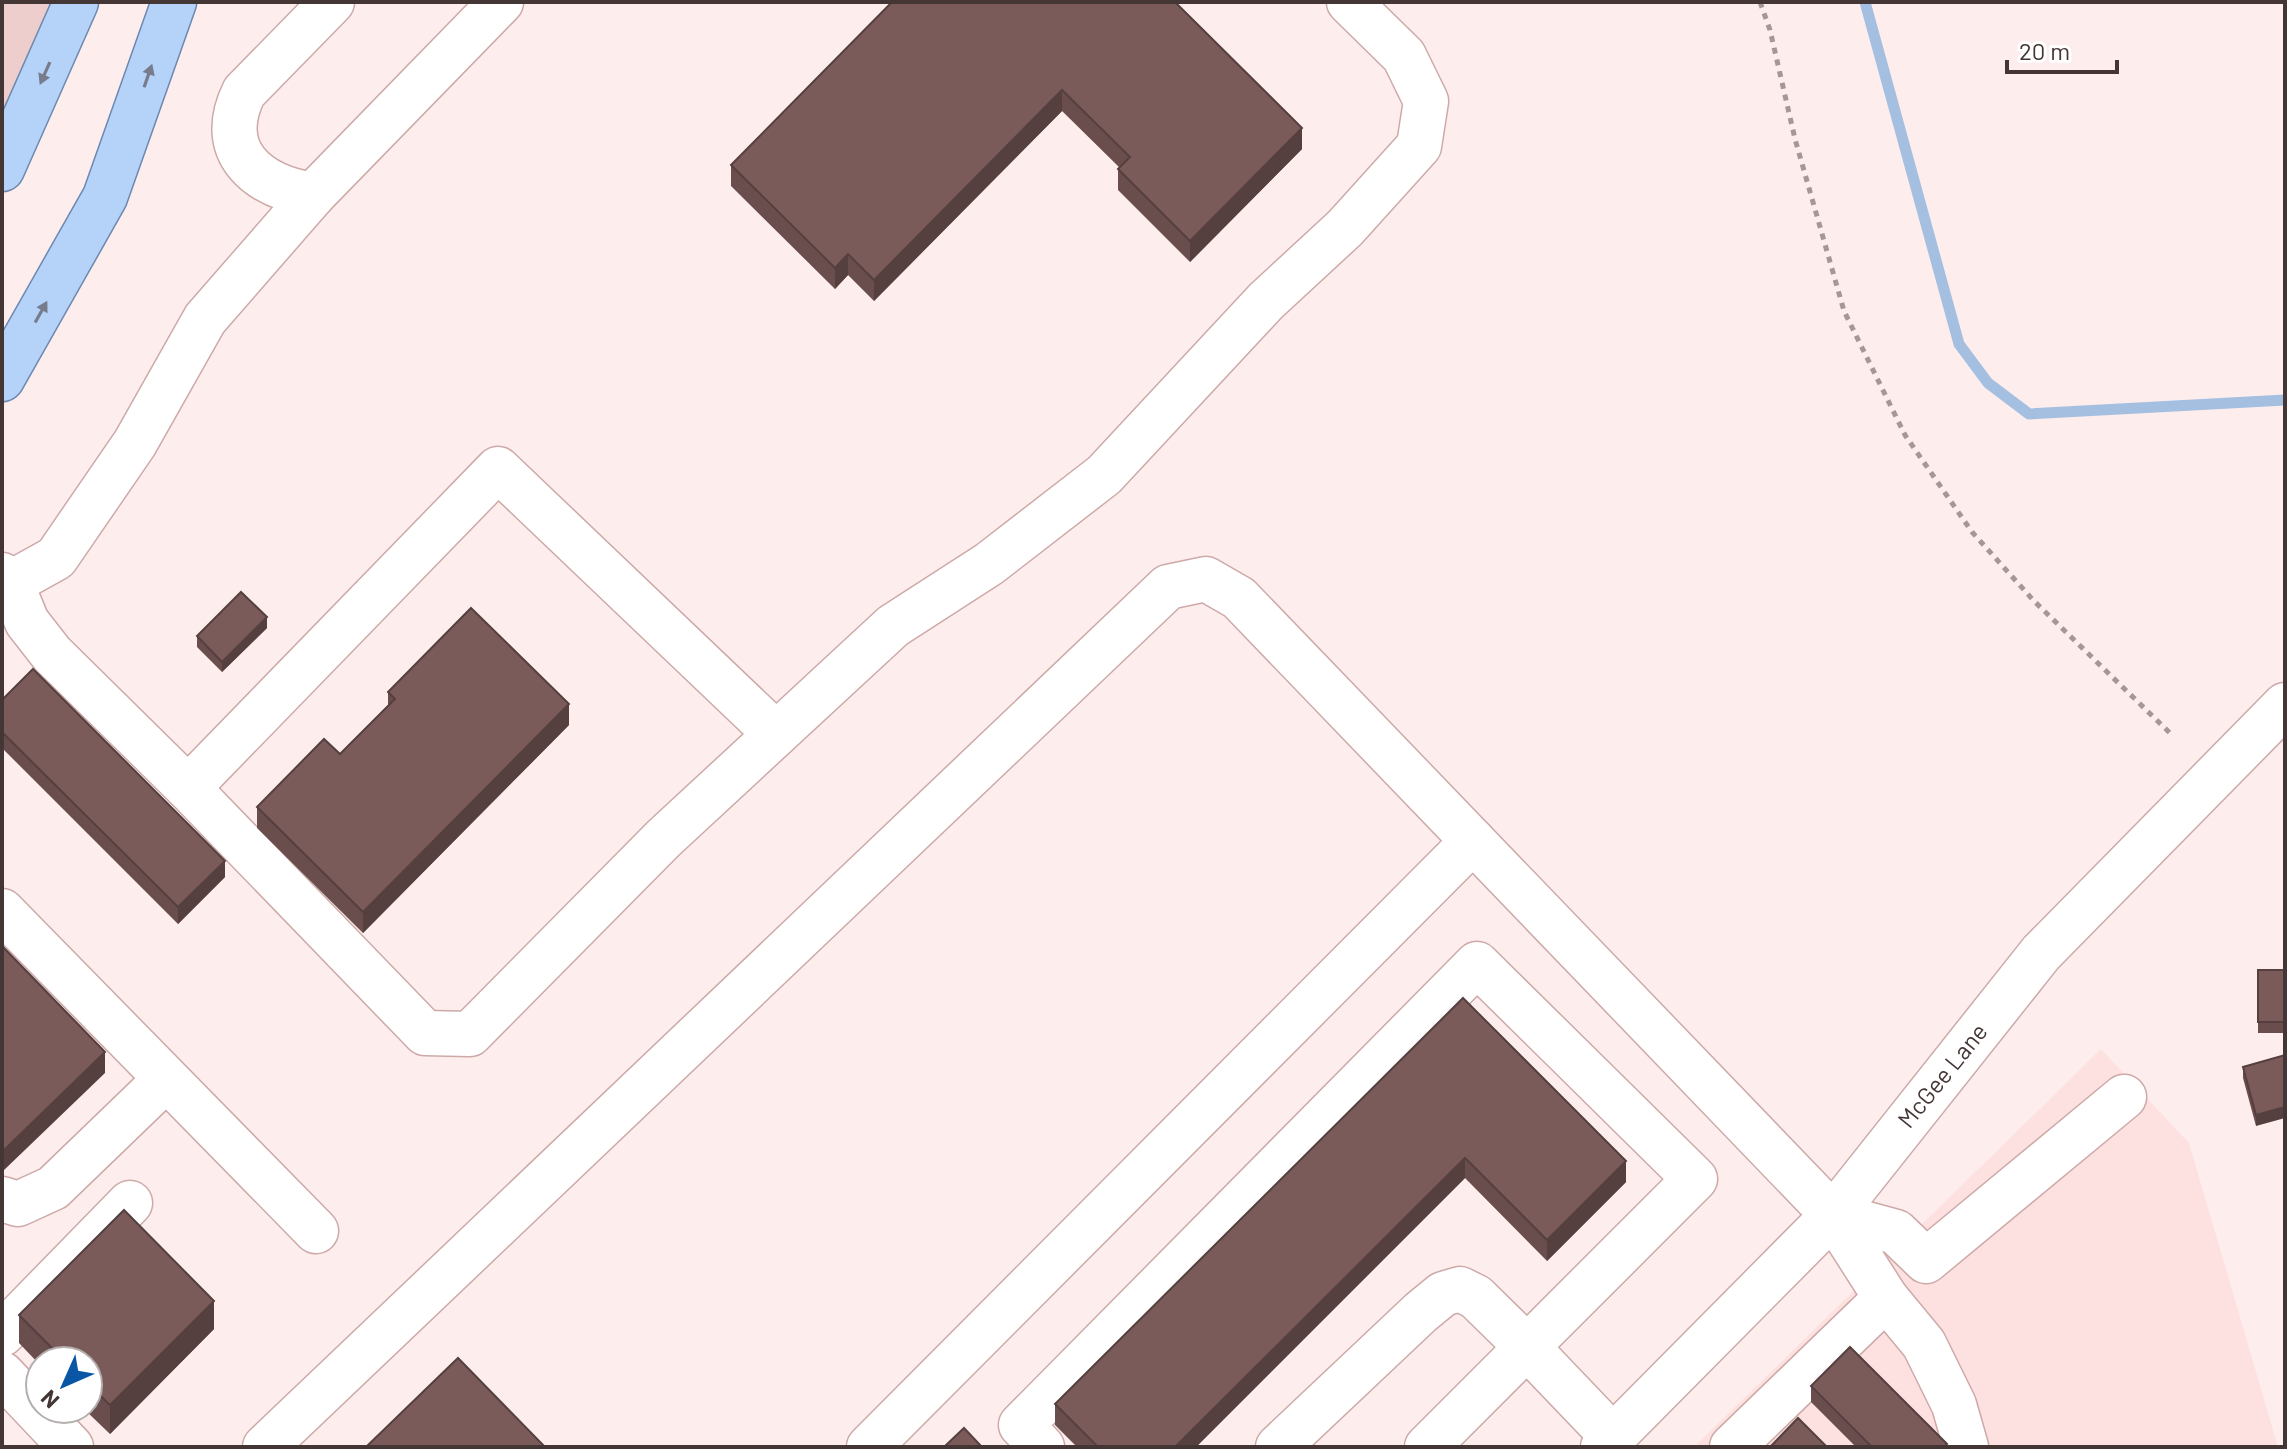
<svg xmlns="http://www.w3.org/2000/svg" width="2287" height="1449" viewBox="0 0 2287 1449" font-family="Barlow,sans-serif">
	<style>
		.built { fill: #fde1e0 }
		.green { fill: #edcecd }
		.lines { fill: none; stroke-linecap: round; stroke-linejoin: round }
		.stream { stroke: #a5bfe1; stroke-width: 11 }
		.minor-casing { stroke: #cda9a8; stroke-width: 47 }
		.major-casing { stroke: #6d88b0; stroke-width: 47 }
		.path { stroke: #a59796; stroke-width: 5; stroke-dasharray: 6 6; stroke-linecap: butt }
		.minor { stroke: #fff; stroke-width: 44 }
		.major { stroke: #b5d2f8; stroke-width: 44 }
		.wall { fill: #694e4d }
		.shaded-wall { fill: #55403f }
		.building { fill: #7a5b5a; stroke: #55403f; stroke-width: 2 }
		.oneway { fill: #777c8d }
		.labels { text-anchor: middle; stroke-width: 8; stroke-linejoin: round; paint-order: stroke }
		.street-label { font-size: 24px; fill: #443635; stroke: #fff }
	</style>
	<rect width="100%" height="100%" fill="#fdeeed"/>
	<path class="built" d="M2101,1049L2189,1143L2278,1447H1694Z"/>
	<path class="green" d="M2,2H65L2,133Z"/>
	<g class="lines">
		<path class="stream" d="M1865,2L1959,344L1988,383L2029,414L2285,400"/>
		<g class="minor-casing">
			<g id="minor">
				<path d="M332,2L244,92C215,151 256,186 313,195L501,2"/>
				<path d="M2,575L11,583L27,622L52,654L188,788L425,1033L470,1034L664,838L893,626L989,564L1104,475L1266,301L1345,228L1419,146L1426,101L1404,56L1349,2"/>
				<path d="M11,583L56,558L135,443L205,319L313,195"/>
				<path d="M188,788L498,469L776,734"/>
				<path d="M2,911L316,1231"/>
				<path d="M2,1199L18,1204L53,1188L165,1080"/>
				<path d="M1833,1215L1896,1232L1926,1261L2124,1097"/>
				<path d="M2,1334L130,1203"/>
				<path d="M2,1374L71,1447"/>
				<path d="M265,1447L1168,587L1206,579L1239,598L1833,1215L1886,1298L1924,1344L1954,1405L1966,1447"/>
				<path d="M869,1447L1473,841"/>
				<path d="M1042,1447L1021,1425L1477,964L1695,1179L1527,1347L1613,1437"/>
				<path d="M1278,1447L1421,1312L1443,1294L1460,1289L1476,1297L1527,1347L1427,1447"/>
				<path d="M1603,1447L1833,1215L2041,953L2285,705"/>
				<path d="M1732,1447L1886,1298"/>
			</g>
		</g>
		<g class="major-casing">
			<g id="major">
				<path d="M2,169L76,2"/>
				<path d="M2,379L105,197L174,2"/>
			</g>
		</g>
		<path class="path" d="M1760,2L1770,30L1795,139L1844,311L1905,435L1972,532L2034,601L2172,735"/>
		<use href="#minor" class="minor"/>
		<use href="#major" class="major"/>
	</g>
	<g class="wall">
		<path d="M892,2L1302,149L1190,262L1118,190V169L1120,168L1062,111L874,301L848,275L835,289L731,186V165Z"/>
		<path d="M267,628L222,672L197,647V636Z"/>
		<path d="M388,692L569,725L363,933L257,828V807L340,754L388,706Z"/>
		<path d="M2,700L225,877L178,924L2,748Z"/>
		<rect x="2258" y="970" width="27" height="63"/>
		<path d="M1463,998L1626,1182L1547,1261L1465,1178L1196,1447H1077L1055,1425V1404Z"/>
		<path d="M2285,1055L2256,1126L2243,1078V1067Z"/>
		<path d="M19,1315L214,1329L110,1434L84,1409H88V1361H40V1365L19,1343Z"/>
		<path d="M1811,1386L1947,1447H1856L1811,1402Z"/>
	</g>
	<g class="shaded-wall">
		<path d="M1062,90V111L874,301V280Z"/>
		<path d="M1302,128V149L1190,262V241Z"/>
		<path d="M848,254V275L835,289V268Z"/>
		<path d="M267,617V628L222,672V662Z"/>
		<path d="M569,704V725L363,933V912Z"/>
		<path d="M225,861V877L178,924V907Z"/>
		<path d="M105,1052V1073L2,1172V1152Z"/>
		<path d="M2285,1107V1118L2256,1126V1115Z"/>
		<path d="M1465,1158V1178L1196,1447H1175Z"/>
		<path d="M1626,1161V1182L1547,1261V1240Z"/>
		<path d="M214,1301V1329L110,1434V1405Z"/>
	</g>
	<g class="building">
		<path d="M892,2H1175L1302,128L1190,241L1118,169L1130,157L1062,90L874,280L848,254L835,268L731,165Z"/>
		<path d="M241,592L267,617L222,662L197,636Z"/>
		<path d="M471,608L569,704L363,912L257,807L324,739L340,754L395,699L388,692Z"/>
		<path d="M33,669L225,861L178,907L2,732V700Z"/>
		<path d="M2,946L105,1052L2,1152Z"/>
		<rect x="2258" y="970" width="27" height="52"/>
		<path d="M1463,998L1626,1161L1547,1240L1465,1158L1175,1447H1098L1055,1404Z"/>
		<path d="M2285,1055V1107L2256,1115L2243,1067Z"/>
		<path d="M124,1210L214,1301L110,1405L88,1384V1361H65L19,1315Z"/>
		<path d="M1850,1347L1947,1444L1943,1447H1872L1811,1386Z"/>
		<path d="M458,1358L545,1447H366Z"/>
		<path d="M1798,1418L1827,1447H1770Z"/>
		<path d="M964,1428L982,1447H944Z"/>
	</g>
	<defs><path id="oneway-solid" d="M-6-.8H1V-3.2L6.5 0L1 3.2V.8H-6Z" transform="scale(2)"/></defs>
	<g class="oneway">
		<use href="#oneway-solid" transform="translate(45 73) rotate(114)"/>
		<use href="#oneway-solid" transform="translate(148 76) rotate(-71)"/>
		<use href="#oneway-solid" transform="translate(41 312) rotate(-61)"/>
	</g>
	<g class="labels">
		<g class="street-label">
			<text transform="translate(1943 1076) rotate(-51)" y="8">McGee Lane</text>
		</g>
	</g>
	<rect width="2287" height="1449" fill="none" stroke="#443635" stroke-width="8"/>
	<g transform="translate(64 1385) rotate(225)"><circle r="38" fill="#ffffff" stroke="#b4afae" stroke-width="2"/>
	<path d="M0-6L14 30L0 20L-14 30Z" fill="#0956a5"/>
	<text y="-12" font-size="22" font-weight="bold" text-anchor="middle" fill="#443635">N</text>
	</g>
	<path d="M2007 60v12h110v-12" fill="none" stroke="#443635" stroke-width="4"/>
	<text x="2019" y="60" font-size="24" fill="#443635" stroke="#ffffff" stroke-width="6" paint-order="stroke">20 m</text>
</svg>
